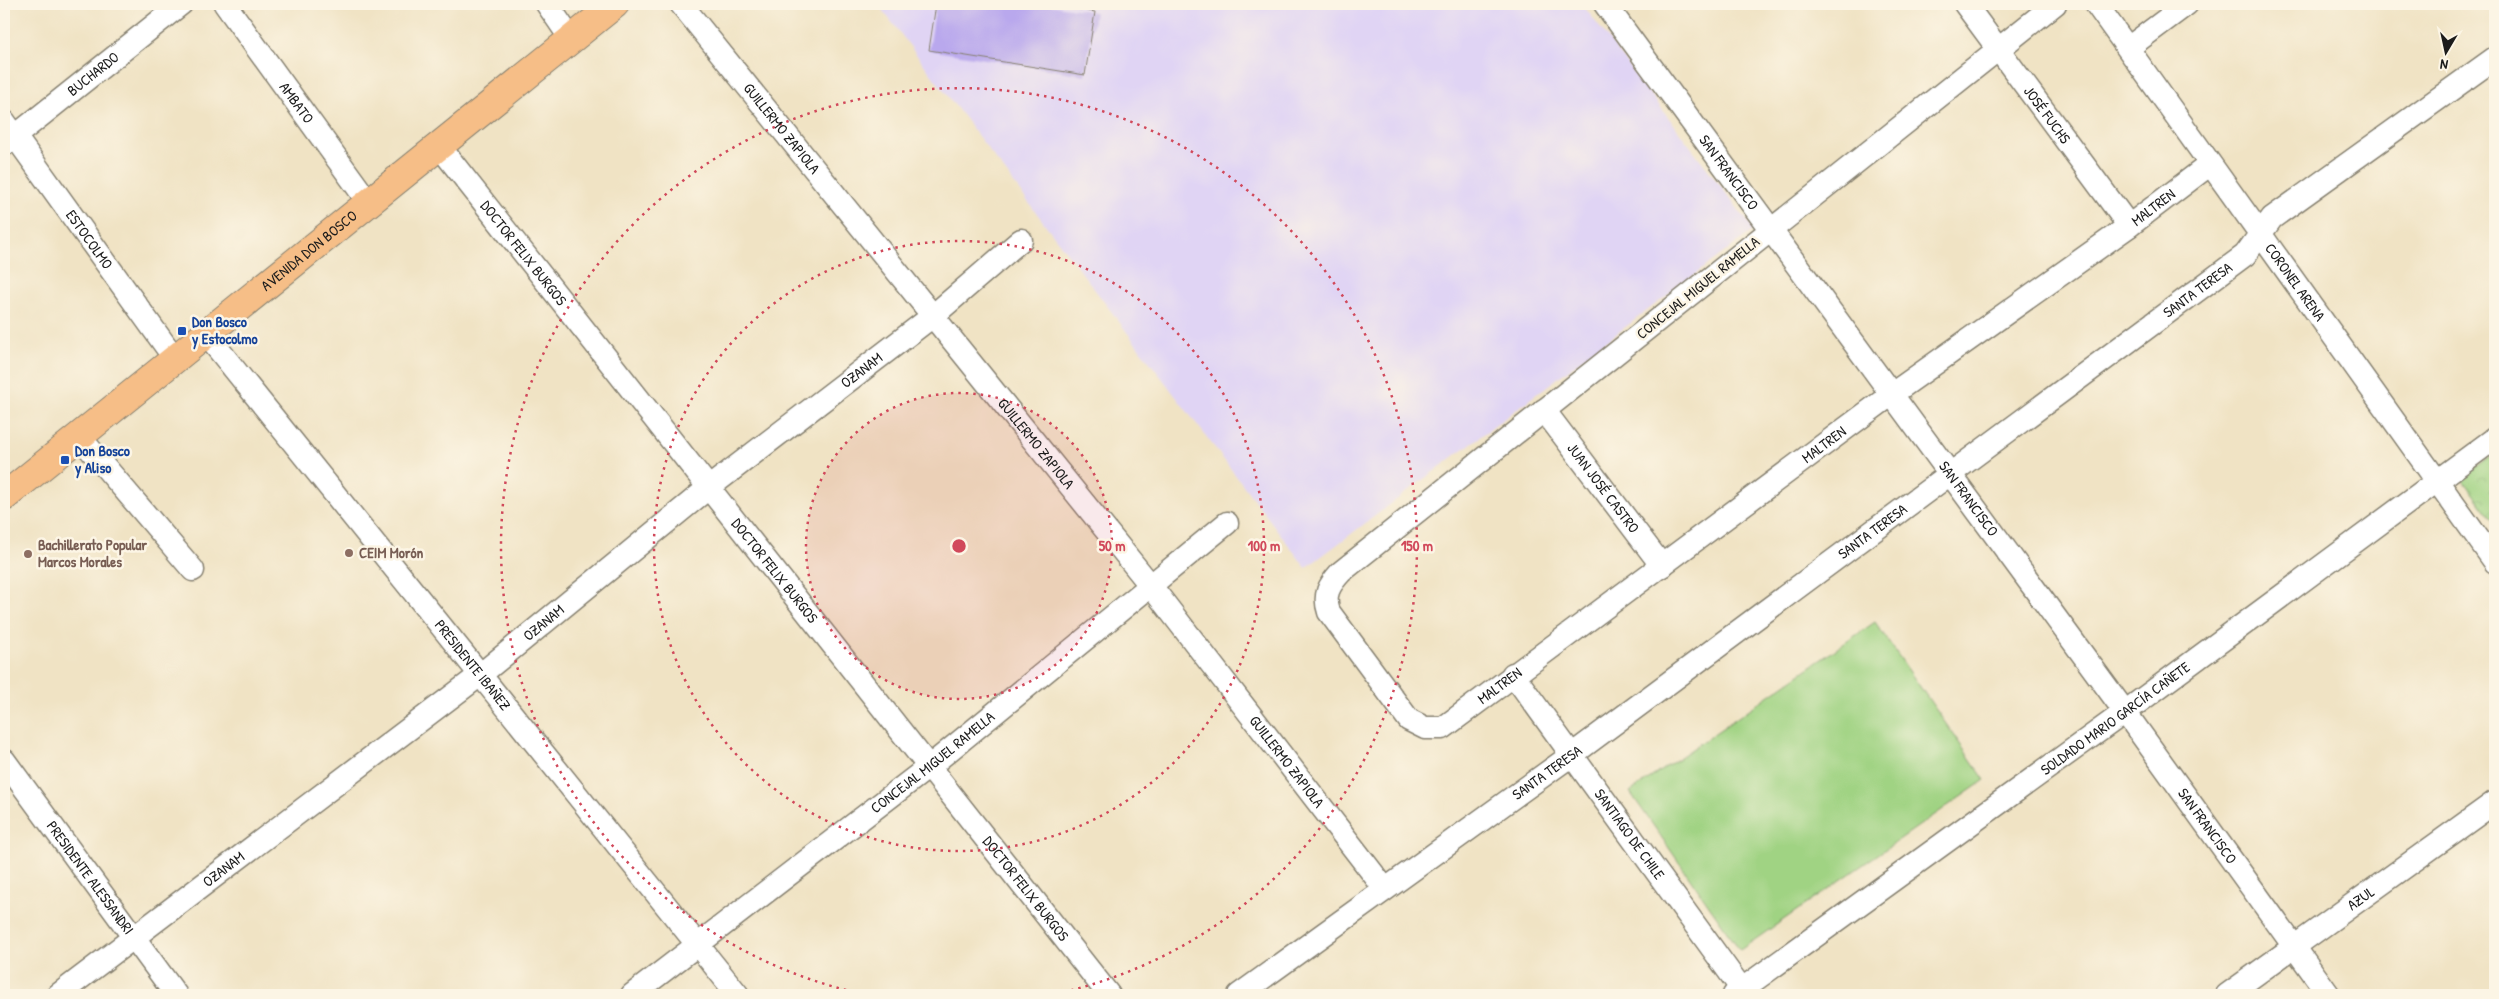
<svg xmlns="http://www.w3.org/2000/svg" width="2499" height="999" viewBox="0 0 2499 999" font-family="'Patrick Hand',sans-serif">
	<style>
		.built { fill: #e0d4f4 }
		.park { fill: url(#park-crowns); stroke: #5e7850 }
		.pitch { fill: #a0d383; stroke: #5e7850 }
		.building { fill: #b9a8ed }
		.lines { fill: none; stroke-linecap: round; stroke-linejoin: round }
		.minor-casing { stroke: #868070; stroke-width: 25 }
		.major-casing { stroke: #868070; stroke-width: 30 }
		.minor { stroke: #fff; stroke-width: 22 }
		.major { stroke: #f6be87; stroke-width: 28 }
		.ring { fill: none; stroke: #d1495b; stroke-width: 2.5; stroke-dasharray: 2.5 5 }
		.transit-dot { fill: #1a4fb4; stroke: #fcf5e5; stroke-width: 2 }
		.education-dot { fill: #8d6e63; stroke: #fcf5e5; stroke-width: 2 }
		.labels { text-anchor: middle; stroke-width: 5; stroke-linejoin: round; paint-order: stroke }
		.street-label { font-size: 15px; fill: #1c1c1c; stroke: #fcf5e5 }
		.transit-label { font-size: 15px; font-weight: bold; fill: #164399; stroke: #fcf5e5; text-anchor: start }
		.education-label { font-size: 15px; font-weight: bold; fill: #785e54; stroke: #fcf5e5; text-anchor: start }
		.centre { fill: #d1495b; stroke: #fcf5e5; stroke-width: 2.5 }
		.ring-label { font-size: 15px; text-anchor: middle; font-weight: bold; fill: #d1495b; stroke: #fcf5e5; stroke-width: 5; stroke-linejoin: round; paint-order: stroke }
	</style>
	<defs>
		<pattern id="park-crowns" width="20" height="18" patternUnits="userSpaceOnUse" patternTransform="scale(1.25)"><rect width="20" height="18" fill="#a0d383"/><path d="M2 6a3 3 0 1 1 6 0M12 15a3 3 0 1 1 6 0" fill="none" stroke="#89b571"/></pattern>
	</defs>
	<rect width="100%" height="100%" fill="#fcf5e5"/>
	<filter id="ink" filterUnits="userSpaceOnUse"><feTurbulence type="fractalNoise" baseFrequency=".02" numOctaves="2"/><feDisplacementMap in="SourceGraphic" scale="10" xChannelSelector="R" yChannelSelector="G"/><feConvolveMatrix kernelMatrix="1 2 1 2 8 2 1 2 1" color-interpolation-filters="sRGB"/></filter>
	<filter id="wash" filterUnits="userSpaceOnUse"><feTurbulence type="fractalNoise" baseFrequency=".0096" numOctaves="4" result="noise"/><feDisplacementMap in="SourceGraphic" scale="20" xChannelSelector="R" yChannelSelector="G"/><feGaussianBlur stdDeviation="1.12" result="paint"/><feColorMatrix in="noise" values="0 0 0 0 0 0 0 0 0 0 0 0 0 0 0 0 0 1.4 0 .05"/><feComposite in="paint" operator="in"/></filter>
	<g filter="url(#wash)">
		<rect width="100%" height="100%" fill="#f0e3c4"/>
		<path class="built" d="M878,4H1582L1754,230L1306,568Z"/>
		<path class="park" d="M2495,453V523L2461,478Z"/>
		<path class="pitch" d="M1875,622L1985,780L1740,950L1630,792Z"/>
		<g id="blocks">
			<path class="building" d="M936,4H1044L1095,12L1085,75L929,50Z"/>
		</g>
	</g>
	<g filter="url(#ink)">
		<use href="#blocks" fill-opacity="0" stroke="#868070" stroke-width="1"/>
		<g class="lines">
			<g class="minor-casing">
				<g id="minor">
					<path id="s1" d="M225,4L369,203"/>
					<path d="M547,4L571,39"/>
					<path id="s2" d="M681,4L1151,586L1385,889"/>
					<path id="s3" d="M1605,4L2125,712L2329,995"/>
					<path id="s4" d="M1965,4L2129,226"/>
					<path id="s5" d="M2055,4L1341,572C1329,585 1323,595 1329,612L1409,720L1425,728H1443L1892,394L2129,226L2209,165"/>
					<path id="s6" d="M2096,4L2495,562"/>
					<path d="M2128,48L2187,4"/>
					<path id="s7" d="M4,121L175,359"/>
					<path id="s8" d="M4,145L181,4"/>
					<path id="s9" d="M440,147C662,430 887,711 1109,995"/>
					<path id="s10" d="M206,334L738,995"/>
					<path id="s11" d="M1544,410L1662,566"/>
					<path d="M78,435L193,570"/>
					<path id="s12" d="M1513,674L1746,995"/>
					<path id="s13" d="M4,760L176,995"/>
					<path id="s14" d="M58,995L480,675L707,489L934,315L1021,240"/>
					<path id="s15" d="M632,995L930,766L1227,523"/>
					<path id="s16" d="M1239,995L1573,754L2245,255L2272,218L2495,58"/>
					<path id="s17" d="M1734,995L2125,712L2495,438"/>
					<path id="s18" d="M2227,995L2495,802"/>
				</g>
			</g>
			<g class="major-casing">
				<g id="major">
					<path id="s19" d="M4,497L615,4"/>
				</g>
			</g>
			<use href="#minor" class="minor"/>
			<use href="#major" class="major"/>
		</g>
	</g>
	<circle cx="959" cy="546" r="153" fill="#d1495b" fill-opacity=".12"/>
	<g class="ring">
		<circle cx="959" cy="546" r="153"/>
		<circle cx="959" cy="546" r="305"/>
		<path d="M868 995A458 458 0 1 1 1050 995"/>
	</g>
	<g class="transit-dot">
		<rect x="177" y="326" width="10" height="10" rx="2.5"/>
		<rect x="60" y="455" width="10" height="10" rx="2.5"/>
	</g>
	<g class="education-dot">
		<circle cx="349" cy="553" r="5"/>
		<circle cx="28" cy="554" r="5"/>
	</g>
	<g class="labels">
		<g class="street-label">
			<text dy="5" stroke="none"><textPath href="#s8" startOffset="114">BUCHARDO</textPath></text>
			<text dy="5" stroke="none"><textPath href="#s1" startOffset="122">AMBATO</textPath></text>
			<text dy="5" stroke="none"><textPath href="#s4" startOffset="138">JOSÉ FUCHS</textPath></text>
			<text dy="5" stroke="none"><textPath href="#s2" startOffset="160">GUILLERMO ZAPIOLA</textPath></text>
			<text dy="5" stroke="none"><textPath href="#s3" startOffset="209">SAN FRANCISCO</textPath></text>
			<text dy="5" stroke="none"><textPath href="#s5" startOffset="2008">MALTREN</textPath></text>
			<text dy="5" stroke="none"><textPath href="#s7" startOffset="146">ESTOCOLMO</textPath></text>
			<text dy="5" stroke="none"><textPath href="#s19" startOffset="392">AVENIDA DON BOSCO</textPath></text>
			<text dy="5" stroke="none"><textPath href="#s9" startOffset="135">DOCTOR FELIX BURGOS</textPath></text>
			<text dy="5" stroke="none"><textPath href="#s6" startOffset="342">CORONEL ARENA</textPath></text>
			<text transform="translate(1698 288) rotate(-39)" y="5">CONCEJAL MIGUEL RAMELLA</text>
			<text dy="5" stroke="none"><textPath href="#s16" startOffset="1190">SANTA TERESA</textPath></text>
			<text dy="5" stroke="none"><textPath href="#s14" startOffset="1018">OZANAM</textPath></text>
			<text dy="5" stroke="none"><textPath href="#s2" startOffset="565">GUILLERMO ZAPIOLA</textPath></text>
			<text dy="5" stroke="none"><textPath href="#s5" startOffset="1602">MALTREN</textPath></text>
			<text dy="5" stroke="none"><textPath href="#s11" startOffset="98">JUAN JOSÉ CASTRO</textPath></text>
			<text dy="5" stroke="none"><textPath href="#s3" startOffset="614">SAN FRANCISCO</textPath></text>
			<text dy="5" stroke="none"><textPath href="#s16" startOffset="785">SANTA TERESA</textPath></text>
			<text dy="5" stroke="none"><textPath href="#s9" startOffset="540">DOCTOR FELIX BURGOS</textPath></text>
			<text dy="5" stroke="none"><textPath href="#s14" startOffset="612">OZANAM</textPath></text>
			<text dy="5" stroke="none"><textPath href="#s10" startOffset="425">PRESIDENTE IBAÑEZ</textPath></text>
			<text dy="5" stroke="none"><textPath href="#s5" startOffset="1198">MALTREN</textPath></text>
			<text dy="5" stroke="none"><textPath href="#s17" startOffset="471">SOLDADO MARIO GARCÍA CAÑETE</textPath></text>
			<text dy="5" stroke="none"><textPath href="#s2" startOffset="970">GUILLERMO ZAPIOLA</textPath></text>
			<text dy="5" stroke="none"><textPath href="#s15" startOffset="380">CONCEJAL MIGUEL RAMELLA</textPath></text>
			<text dy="5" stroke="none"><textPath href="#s16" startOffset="380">SANTA TERESA</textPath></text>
			<text dy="5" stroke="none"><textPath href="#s3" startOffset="1019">SAN FRANCISCO</textPath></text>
			<text dy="5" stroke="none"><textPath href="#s12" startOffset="198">SANTIAGO DE CHILE</textPath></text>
			<text dy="5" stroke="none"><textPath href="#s14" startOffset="208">OZANAM</textPath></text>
			<text dy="5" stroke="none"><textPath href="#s13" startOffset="146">PRESIDENTE ALESSANDRI</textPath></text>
			<text dy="5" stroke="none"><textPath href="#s9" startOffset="945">DOCTOR FELIX BURGOS</textPath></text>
			<text dy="5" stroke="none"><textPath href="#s18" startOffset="165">AZUL</textPath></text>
		</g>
		<g class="transit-label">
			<text x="192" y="327">Don Bosco<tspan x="192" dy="17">y Estocolmo</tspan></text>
			<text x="75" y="456">Don Bosco<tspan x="75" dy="17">y Aliso</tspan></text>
		</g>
		<g class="education-label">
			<text x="38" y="550">Bachillerato Popular<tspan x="38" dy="17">Marcos Morales</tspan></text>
			<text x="359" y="558">CEIM Morón</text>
		</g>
	</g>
	<circle cx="959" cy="546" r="8" class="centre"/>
	<g class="ring-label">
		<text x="1112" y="551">50 m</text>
		<text x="1264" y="551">100 m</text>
		<text x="1417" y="551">150 m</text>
	</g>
	<rect width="2499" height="999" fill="none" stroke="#fcf5e5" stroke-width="20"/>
	<g transform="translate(2446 52) rotate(189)" stroke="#fcf5e5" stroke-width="4" paint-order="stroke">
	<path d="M0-4L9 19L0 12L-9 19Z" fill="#1c1c1c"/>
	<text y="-8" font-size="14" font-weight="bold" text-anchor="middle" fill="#1c1c1c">N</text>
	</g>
</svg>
